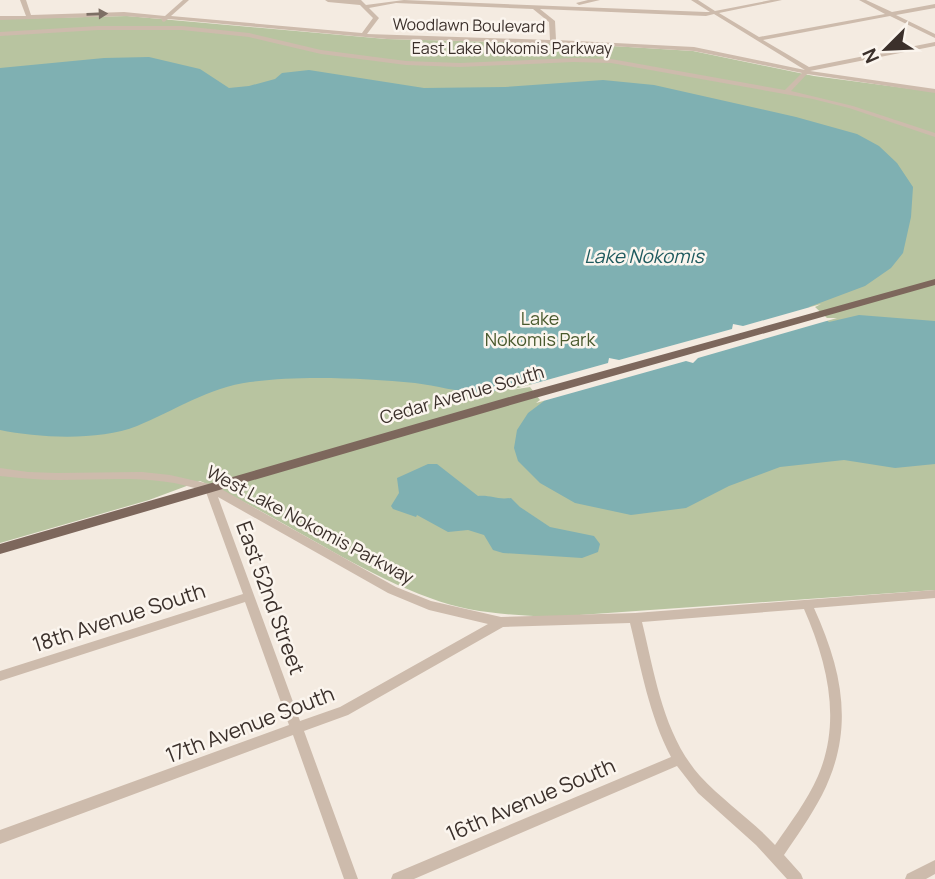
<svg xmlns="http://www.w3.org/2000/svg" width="935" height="879" viewBox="0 0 935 879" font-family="Manrope,sans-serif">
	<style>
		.green { fill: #b8c4a0 }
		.water { fill: #7fb0b2 }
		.pier { fill: #f4ebe1 }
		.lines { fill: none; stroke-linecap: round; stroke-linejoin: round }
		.minor { fill: #cdbbac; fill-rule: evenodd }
		.major { fill: #7d675c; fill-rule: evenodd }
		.oneway { fill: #7d6f65 }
		.labels { text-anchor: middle; stroke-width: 5; stroke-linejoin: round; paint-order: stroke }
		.far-street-label { font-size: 16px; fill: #3b302b; stroke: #fbf5ee }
		.park-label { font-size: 18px; fill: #4a5a2e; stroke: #fbf5ee }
		.street-label { font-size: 18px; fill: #3b302b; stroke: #fbf5ee }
		.water-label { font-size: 19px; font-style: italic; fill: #1f5a5e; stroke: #fbf5ee }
		.near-street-label { font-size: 21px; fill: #3b302b; stroke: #fbf5ee }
	</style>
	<rect width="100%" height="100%" fill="#f4ebe1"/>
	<path class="green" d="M127,16L386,39L580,44L693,51L814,76L935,92V590L551,617C510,615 469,613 430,598C350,569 279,515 200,481L149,500L0,543V19Z"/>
	<g class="water">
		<path d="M149,57L200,69L229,88L249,86L275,79L282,73L309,70L424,88L505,87L603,80L654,85L796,117L857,134L879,146L897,163L913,187L911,217L903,253L891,268L865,286L809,307L829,322L859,315L935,321V464L895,468L844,460L780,467L729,486L686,508L631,515L575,503L540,483L518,461L514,448L517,430L528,413L544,401L530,383C516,385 502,391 488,392C463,394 439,386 415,383C365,378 299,375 250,382C209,387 174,411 137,426C99,441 39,438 0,430V68L104,58Z"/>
		<path d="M428,464H437L478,496C492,495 496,500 511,498L520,507L550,527L594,536L600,544L598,552L582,558L503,553L493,550L484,535L468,530L448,532L417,515L416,517L393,509L391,506L399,493L397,478Z"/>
	</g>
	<path class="pier" d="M821,304L815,307L827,318H837L698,358L693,363L686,361L536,403L540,400L530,387L511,390L608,363L609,358L619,360L732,329L733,324L743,326Z"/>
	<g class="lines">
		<g class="minor">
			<path d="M20,0H26L31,15L124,12L165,16L183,0H189L171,16L362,33L373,18L360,5L328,2L325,0H361L366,5L404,0L706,12H710L691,0H698L715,11L771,0H782L719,13L759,37L885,14L859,0H866L892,12L935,4V8L896,15L935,34V38L890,16L763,40L809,67L935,42V46L810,71L935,89V93L807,74L791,91L853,106L935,133V137L849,108L813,99L611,63L573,62L460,67L406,65L321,54L249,37L182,30H98L0,36V32L98,26H182L249,33L321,50L406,61L460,63L573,58L611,59L785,90L802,73L694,51L577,44L387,39L168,19L164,22L162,21V19L124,16L0,20V16H26ZM396,3L533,9L549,22L550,40L367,34L379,18L369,8ZM540,9L706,16L714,14L805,70L694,47L556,40L555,21Z"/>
			<path d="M588,0H600L579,5L576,3Z"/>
			<path d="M0,468L28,472L56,473L142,472L170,475L214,485L396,587L431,601L501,617L635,613L935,590V598L814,608C843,672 855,730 822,795C811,816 797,836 784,855L801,874L803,879H787L756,845L698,793L677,766L414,879H391L393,874L671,757C649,715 641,668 630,623L503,627L348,715L304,731L358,879H344L293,735L0,844V830L289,725L245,602L0,681V671L243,594L206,492C160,474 109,480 60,480C40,480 20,478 0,476ZM218,497L388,593L429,610L488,624L340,707L300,721ZM804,609C827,662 842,720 818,776C807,801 790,823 775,845C752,820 723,801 700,776C663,734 655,675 642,622Z"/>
			<path d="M935,860V874L926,879H905L907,874Z"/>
		</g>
		<path class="major" d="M935,279V285L521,402L0,554V544L513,396Z"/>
	</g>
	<defs><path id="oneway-solid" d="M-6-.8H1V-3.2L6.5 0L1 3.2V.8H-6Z" transform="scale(1.75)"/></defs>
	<use class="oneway" href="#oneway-solid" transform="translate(97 14) rotate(-2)"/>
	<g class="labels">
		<g class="far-street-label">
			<text transform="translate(469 25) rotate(1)" y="6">Woodlawn Boulevard</text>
			<text x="512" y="54">East Lake Nokomis Parkway</text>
		</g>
		<g class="park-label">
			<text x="540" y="325">Lake<tspan x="540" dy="21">Nokomis Park</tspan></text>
		</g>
		<g class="street-label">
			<text transform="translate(462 395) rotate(-16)" y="6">Cedar Avenue South</text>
			<text transform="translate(310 525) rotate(28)" y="6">West Lake Nokomis Parkway</text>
		</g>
		<g class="water-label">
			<text x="644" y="263">Lake Nokomis</text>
		</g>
		<g class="near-street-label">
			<text transform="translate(270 598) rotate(70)" y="7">East 52nd Street</text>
			<text transform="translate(119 618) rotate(-18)" y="7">18th Avenue South</text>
			<text transform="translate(250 725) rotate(-21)" y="7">17th Avenue South</text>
			<text transform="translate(531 800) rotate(-23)" y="7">16th Avenue South</text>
		</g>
	</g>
	<g transform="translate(886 49) rotate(246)" stroke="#fbf5ee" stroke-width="5" paint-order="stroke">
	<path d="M0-5L12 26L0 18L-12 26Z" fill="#3b302b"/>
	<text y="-10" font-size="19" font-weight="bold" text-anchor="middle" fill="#3b302b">N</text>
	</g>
</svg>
